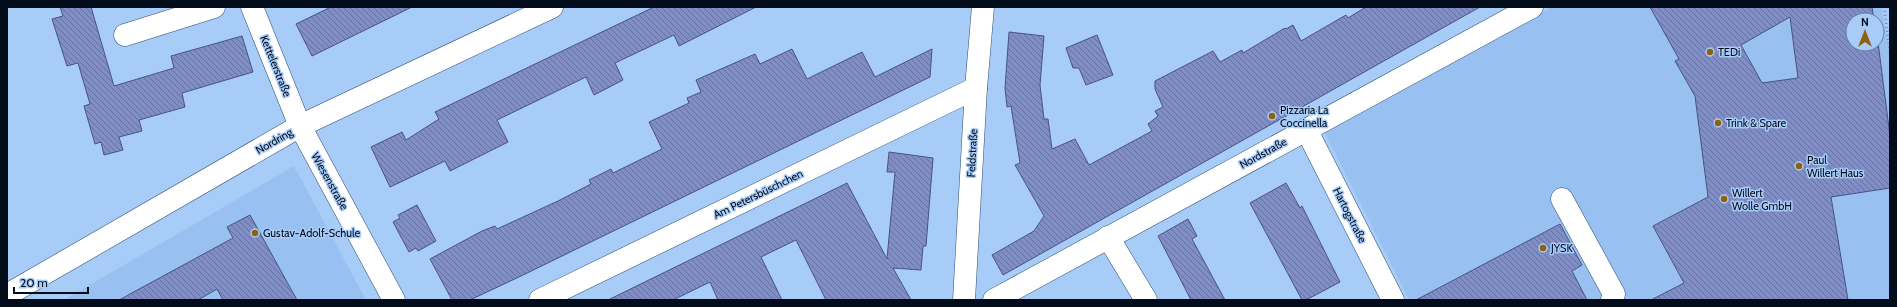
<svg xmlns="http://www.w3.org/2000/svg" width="1897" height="307" viewBox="0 0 1897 307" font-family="Cabin,sans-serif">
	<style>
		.built { fill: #98c0f1; fill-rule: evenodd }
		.building { fill: url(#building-back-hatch); stroke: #4a537f; fill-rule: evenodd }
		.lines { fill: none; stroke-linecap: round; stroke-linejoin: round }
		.minor-casing { stroke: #2e4d73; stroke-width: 23 }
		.path { stroke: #6e89ab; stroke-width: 2.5; stroke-dasharray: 1 3; stroke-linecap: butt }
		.minor { stroke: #fff; stroke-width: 22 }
		.poi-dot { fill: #90600c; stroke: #a8ccf8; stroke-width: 1.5 }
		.labels { text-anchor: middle; stroke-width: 3; stroke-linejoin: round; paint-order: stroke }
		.poi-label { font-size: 11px; fill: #020c1b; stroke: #a8ccf8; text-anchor: start }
		.street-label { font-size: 11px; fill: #020c1b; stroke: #a8ccf8 }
	</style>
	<defs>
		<pattern id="building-back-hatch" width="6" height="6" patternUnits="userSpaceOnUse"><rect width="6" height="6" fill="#808ec8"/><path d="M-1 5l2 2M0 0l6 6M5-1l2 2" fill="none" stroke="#6772a2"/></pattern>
	</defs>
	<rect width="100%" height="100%" fill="#a8ccf8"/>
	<g class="built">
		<path d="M1552,7H1881L1890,51V300H1409L1325,133ZM1853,20H1877V44H1853Z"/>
		<path d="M294,166L366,300H64Z"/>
	</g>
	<g class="building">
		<path d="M60,7H91L114,86L174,68L171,56L242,36L253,72L182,93L185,107L139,120L142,131L119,137L123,150L104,155L101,142L95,144L84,106L90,104L78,63L67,66L52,19L63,16Z"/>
		<path d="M331,7H412L312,56L296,24Z"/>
		<path d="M654,7H756L679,46L674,35L615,63L623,80L594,95L586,77L497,120L508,142L450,171L445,161L390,187L371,147L402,132L406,140L439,119L435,112Z"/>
		<path d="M1366,7H1480L1003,275L992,255L1034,231L1044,216L1015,165L1020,163L1011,106L1007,107L1005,88L1009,32L1044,36L1040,85L1044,119H1048L1052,149L1075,139L1089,165L1152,131L1148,124L1158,116L1155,111L1163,107L1155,89V81L1213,51L1220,62L1242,50L1243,53L1285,28L1286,29L1293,25L1301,41L1346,15L1348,18Z"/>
		<path d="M1650,7H1872L1874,20H1853V44H1877L1878,42L1890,136V188L1831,197L1848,300H1651L1684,283L1653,226L1708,197L1695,96L1675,61L1679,59ZM1790,17L1798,78L1762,83L1741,45Z"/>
		<path d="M1097,35L1113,75L1086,85L1079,68H1073L1066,48Z"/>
		<path d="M792,49L807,79L862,52L875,77L932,49L930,77L521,276L470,300H452L430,259L482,231L495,226L497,229L558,201L591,184L589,180L611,169L613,173L662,149L649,122L689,103L687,98L701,92L696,80L755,54L760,64Z"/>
		<path d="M889,152L933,158L926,246H923L921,270L893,268L911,300H826L796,240L761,257L782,300H718L710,282L673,300H608L847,183L887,259L895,172H887Z"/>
		<path d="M1286,183L1300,208L1302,206L1340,282L1306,300H1302L1250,203Z"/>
		<path d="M417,205L436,241L418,251L416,248L409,252L393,222L400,218L398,215Z"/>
		<path d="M250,215L297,300H223L217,289L198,300H119L233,238L227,227Z"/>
		<path d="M1188,219L1197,236L1192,239L1225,300H1191L1158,236Z"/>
		<path d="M1560,224L1582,265L1572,271L1587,300H1416Z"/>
	</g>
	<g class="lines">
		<g class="minor-casing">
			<g id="minor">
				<path d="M252,7L300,126L394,300"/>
				<path d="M125,35L214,7"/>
				<path d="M1306,129L1393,300"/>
				<path d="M1562,199L1614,294L1612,300"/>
				<path d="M1108,237L1146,300"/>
				<path d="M7,295L300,126L552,7"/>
				<path d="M540,300L976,88"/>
				<path d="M964,300L976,88L983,7"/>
				<path d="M994,300L1532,7"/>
			</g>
		</g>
		<path class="path" d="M1884,7L1890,53"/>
		<use href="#minor" class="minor"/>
	</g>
	<g class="poi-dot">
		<circle cx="1710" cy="52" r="4"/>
		<circle cx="1272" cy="116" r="4"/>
		<circle cx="1718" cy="123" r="4"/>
		<circle cx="1799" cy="166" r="4"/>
		<circle cx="1724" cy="199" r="4"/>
		<circle cx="255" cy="233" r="4"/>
		<circle cx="1543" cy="248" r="4"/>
	</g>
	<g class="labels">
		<g class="poi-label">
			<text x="1718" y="56">TEDi</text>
			<text x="1280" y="114">Pizzaria La<tspan x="1280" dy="13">Coccinella</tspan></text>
			<text x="1726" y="127">Trink &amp; Spare</text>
			<text x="1807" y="164">Paul<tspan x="1807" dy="13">Willert Haus</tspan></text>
			<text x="1732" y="197">Willert<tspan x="1732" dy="13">Wolle GmbH</tspan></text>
			<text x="263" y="237">Gustav-Adolf-Schule</text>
			<text x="1551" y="252">JYSK</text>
		</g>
		<g class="street-label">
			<text transform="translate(276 66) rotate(68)" y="4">Kettelerstraße</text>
			<text transform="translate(274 141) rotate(-30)" y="4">Nordring</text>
			<text transform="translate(972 153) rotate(-87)" y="4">Feldstraße</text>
			<text transform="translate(1263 153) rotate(-29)" y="4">Nordstraße</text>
			<text transform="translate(330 181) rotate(61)" y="4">Wiesenstraße</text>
			<text transform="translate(758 194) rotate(-26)" y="4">Am Petersbüschchen</text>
			<text transform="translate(1350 215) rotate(63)" y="4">Hartogstraße</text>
		</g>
	</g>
	<rect width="1897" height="307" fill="none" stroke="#020c1b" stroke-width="16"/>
	<g transform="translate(1865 32)"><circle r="19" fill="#a8ccf8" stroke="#667fa0"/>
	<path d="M0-3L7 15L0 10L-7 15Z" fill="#90600c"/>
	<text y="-6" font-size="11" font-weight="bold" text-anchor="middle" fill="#020c1b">N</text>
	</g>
	<path d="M14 287v6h74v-6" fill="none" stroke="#020c1b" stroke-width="2"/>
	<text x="20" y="287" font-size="12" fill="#020c1b" stroke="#a8ccf8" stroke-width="3" paint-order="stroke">20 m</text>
</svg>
